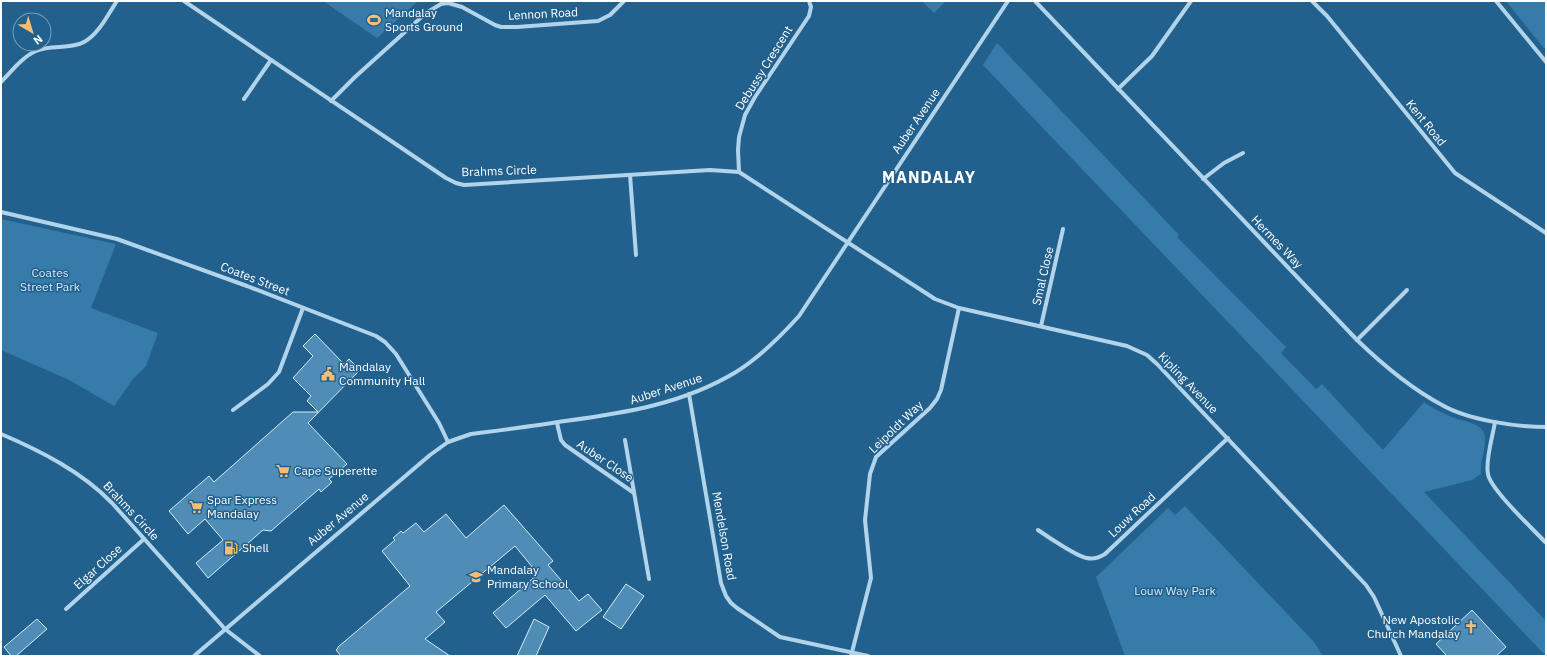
<svg xmlns="http://www.w3.org/2000/svg" width="1547" height="657" viewBox="0 0 1547 657" font-family="'IBM Plex Sans',sans-serif">
	<style>
		.green { fill: #367baa }
		.building { fill: #4f8cb6; stroke: #d6eaf8 }
		.lines { fill: none; stroke-linecap: round; stroke-linejoin: round }
		.street { stroke: #b1d4eb; stroke-width: 4 }
		.labels { text-anchor: middle; stroke-width: 3; stroke-linejoin: round; paint-order: stroke }
		.poi-label { font-size: 12px; fill: #fff; stroke: #22608d; text-anchor: start }
		.street-label { font-size: 12px; fill: #fff; stroke: #22608d }
		.park-label { font-size: 12px; fill: #d6eaf8; stroke: #22608d }
		.district-label { font-size: 16px; font-weight: bold; letter-spacing: 1px; fill: #fff; stroke: #22608d }
	</style>
	<rect width="100%" height="100%" fill="#22608d"/>
	<g class="green">
		<path d="M323,1H418L377,38Z"/>
		<path d="M922,1H946L934,13Z"/>
		<path d="M1506,1H1546V50L1542,46Z"/>
		<path d="M997,43L1179,235L1177,237L1286,347L1281,353L1316,389L1322,384L1383,450L1424,402C1432,408 1442,413 1452,417C1463,422 1486,422 1485,440C1485,453 1480,460 1481,474L1472,480L1424,492L1546,621V656L983,65Z"/>
		<path d="M1,219L116,244L91,308L158,333L146,366L133,379L114,406L69,380L1,350Z"/>
		<path d="M1185,506L1314,642L1323,656H1125L1096,577L1168,508L1175,515Z"/>
	</g>
	<g class="building">
		<path d="M315,334L344,364L349,359L360,370L308,423L347,464L329,479L332,482L321,492L319,489L271,531L263,530L208,578L196,563L223,540L205,519L188,534L169,511L209,476L214,482L293,412H318L307,401L311,396L293,378L313,356L303,346Z"/>
		<path d="M504,505L553,561L548,565L579,601L588,594L602,610L576,631L545,595L506,628L493,613L538,574L515,546L436,612L445,622L425,639L450,656H341L336,650L338,648V647L410,586L382,551L395,540L393,538L401,531L403,533L416,523L424,532L446,514L466,538Z"/>
		<path d="M626,584L644,596L621,629L603,617Z"/>
		<path d="M1472,610L1506,647L1496,656H1447L1436,644Z"/>
		<path d="M37,619L47,629L16,656H11L4,647Z"/>
		<path d="M534,619L549,627L536,656H517Z"/>
	</g>
	<g class="lines">
		<g class="street">
			<path d="M184,1L446,178L456,183L464,185L710,170L739,172L935,299L959,308L1127,346L1147,355L1157,364L1366,585L1374,597L1401,656"/>
			<path d="M1035,1L1357,340C1382,364 1410,388 1442,405C1468,420 1516,427 1546,427"/>
			<path d="M1312,1L1327,16L1455,173L1546,233"/>
			<path d="M1496,1L1546,62"/>
			<path d="M1,82C11,72 22,57 36,51C51,44 70,50 84,42C99,34 108,14 117,1"/>
			<path d="M1118,89L1152,56L1191,1"/>
			<path d="M244,99L271,60"/>
			<path d="M331,101L355,77L426,13L441,4L448,3L462,7L495,25L501,27H517L598,21L610,15L624,1"/>
			<path d="M739,172L738,150L739,137L745,115L755,97L809,16L811,7L809,1"/>
			<path d="M630,175L636,255"/>
			<path d="M1203,179L1224,163L1243,153"/>
			<path d="M1,212L117,239L247,286L376,336L385,342L396,354L439,423L448,442"/>
			<path d="M1041,326L1063,229"/>
			<path d="M1357,340L1407,290"/>
			<path d="M689,394L721,583L726,596L731,603L737,608L780,637L868,656"/>
			<path d="M233,410L268,384L279,372L303,308"/>
			<path d="M1495,422C1493,435 1485,461 1488,474C1490,489 1534,530 1546,543"/>
			<path d="M557,423L561,440L565,445L634,493"/>
			<path d="M1,434C41,451 82,472 112,503L225,629L260,656"/>
			<path d="M625,440L649,579"/>
			<path d="M1038,530C1048,537 1078,557 1087,558C1094,560 1100,557 1105,554L1228,438"/>
			<path d="M66,609L144,539"/>
			<path d="M194,656L430,455L448,442L471,434C502,430 534,426 565,421C625,413 683,404 736,372C760,357 780,337 799,316L1008,1"/>
			<path d="M851,656L871,578L865,520L870,474L876,457L930,408L937,399L941,390L959,308"/>
		</g>
	</g>
	<defs>
		<g id="stadium-bare" transform="scale(1.08)"><path d="M0-5a6.5 5 0 1 0 0 10a6.5 5 0 1 0 0-10ZM-3.5-1.8h7v3.6h-7Z" fill="#f7be73" stroke="#22608d" stroke-width="2.5" paint-order="stroke"/></g>
		<g id="civic-bare" transform="scale(1.08)"><path d="M-.6-6.5H3V-4.5H.6V-3L4-1V1h2V6H-6V1h2V-1L-.6-3ZM-1.2 2.5V6h2.4V2.5Z" fill="#f7be73" stroke="#22608d" stroke-width="2.5" paint-order="stroke"/></g>
		<g id="supermarket-bare" transform="scale(1.08)"><path d="M-6-5.5h2.5l.6 2H6L4.5 2H-2.5L-4.4-4H-6ZM-1.5 3.2a1.3 1.3 0 1 0 .1 0ZM3 3.2a1.3 1.3 0 1 0 .1 0Z" fill="#f7be73" stroke="#22608d" stroke-width="2.5" paint-order="stroke"/></g>
		<g id="fuel-bare" transform="scale(1.08)"><path d="M-5.5-6h7V0h2V4h1.3V-2.5L3-4.5l.8-.8L6-3V5H2.5V1h-1V6h-7ZM-4.2-4.7v3.2H.2V-4.7Z" fill="#f7be73" stroke="#22608d" stroke-width="2.5" paint-order="stroke"/></g>
		<g id="school-bare" transform="scale(1.08)"><path d="M0-5L7-2L0 1L-7-2ZM-4 1L0 2.5L4 1V4Q0 6-4 4Z" fill="#f7be73" stroke="#22608d" stroke-width="2.5" paint-order="stroke"/></g>
		<g id="church-bare" transform="scale(1.08)"><path d="M-1.2-6h2.4v3.5h3.3v2.4h-3.3V6h-2.4V-.1h-3.3v-2.4h3.3Z" fill="#f7be73" stroke="#22608d" stroke-width="2.5" paint-order="stroke"/></g>
	</defs>
	<g fill-rule="evenodd">
		<use href="#stadium-bare" x="374" y="20"/>
		<use href="#civic-bare" x="328" y="374"/>
		<use href="#supermarket-bare" x="283" y="471"/>
		<use href="#supermarket-bare" x="196" y="507"/>
		<use href="#fuel-bare" x="231" y="548"/>
		<use href="#school-bare" x="476" y="577"/>
		<use href="#church-bare" x="1471" y="627"/>
	</g>
	<g class="labels">
		<g class="poi-label">
			<text x="385" y="17">Mandalay<tspan x="385" dy="14">Sports Ground</tspan></text>
			<text x="339" y="371">Mandalay<tspan x="339" dy="14">Community Hall</tspan></text>
			<text x="294" y="475">Cape Superette</text>
			<text x="207" y="504">Spar Express<tspan x="207" dy="14">Mandalay</tspan></text>
			<text x="242" y="552">Shell</text>
			<text x="487" y="574">Mandalay<tspan x="487" dy="14">Primary School</tspan></text>
			<text x="1460" y="624" text-anchor="end">New Apostolic<tspan x="1460" dy="14">Church Mandalay</tspan></text>
		</g>
		<g class="street-label">
			<text transform="translate(543 14) rotate(-3)" y="4">Lennon Road</text>
			<text transform="translate(764 68) rotate(-58)" y="4">Debussy Crescent</text>
			<text transform="translate(916 121) rotate(-56)" y="4">Auber Avenue</text>
			<text transform="translate(1426 123) rotate(51)" y="4">Kent Road</text>
			<text transform="translate(499 171) rotate(-2)" y="4">Brahms Circle</text>
			<text transform="translate(1277 242) rotate(46)" y="4">Hermes Way</text>
			<text transform="translate(1043 276) rotate(-77)" y="4">Smal Close</text>
			<text transform="translate(255 279) rotate(21)" y="4">Coates Street</text>
			<text transform="translate(1188 383) rotate(46)" y="4">Kipling Avenue</text>
			<text transform="translate(666 389) rotate(-18)" y="4">Auber Avenue</text>
			<text transform="translate(896 427) rotate(-44)" y="4">Leipoldt Way</text>
			<text transform="translate(605 461) rotate(34)" y="4">Auber Close</text>
			<text transform="translate(131 511) rotate(47)" y="4">Brahms Circle</text>
			<text transform="translate(1132 515) rotate(-43)" y="4">Louw Road</text>
			<text transform="translate(338 519) rotate(-40)" y="4">Auber Avenue</text>
			<text transform="translate(724 536) rotate(80)" y="4">Mendelson Road</text>
			<text transform="translate(98 567) rotate(-42)" y="4">Elgar Close</text>
		</g>
		<g class="park-label">
			<text x="50" y="277">Coates<tspan x="50" dy="14">Street Park</tspan></text>
			<text x="1175" y="595">Louw Way Park</text>
		</g>
		<g class="district-label">
			<text x="929" y="183">MANDALAY</text>
		</g>
	</g>
	<rect width="1547" height="657" fill="none" stroke="#ffffff" stroke-width="4"/>
	<g transform="translate(32 32) rotate(142)"><circle r="19" fill="#22608d" stroke="#7aa0bb"/>
	<path d="M0-3L7 15L0 10L-7 15Z" fill="#f7be73"/>
	<text y="-6" font-size="11" font-weight="bold" text-anchor="middle" fill="#ffffff">N</text>
	</g>
</svg>
